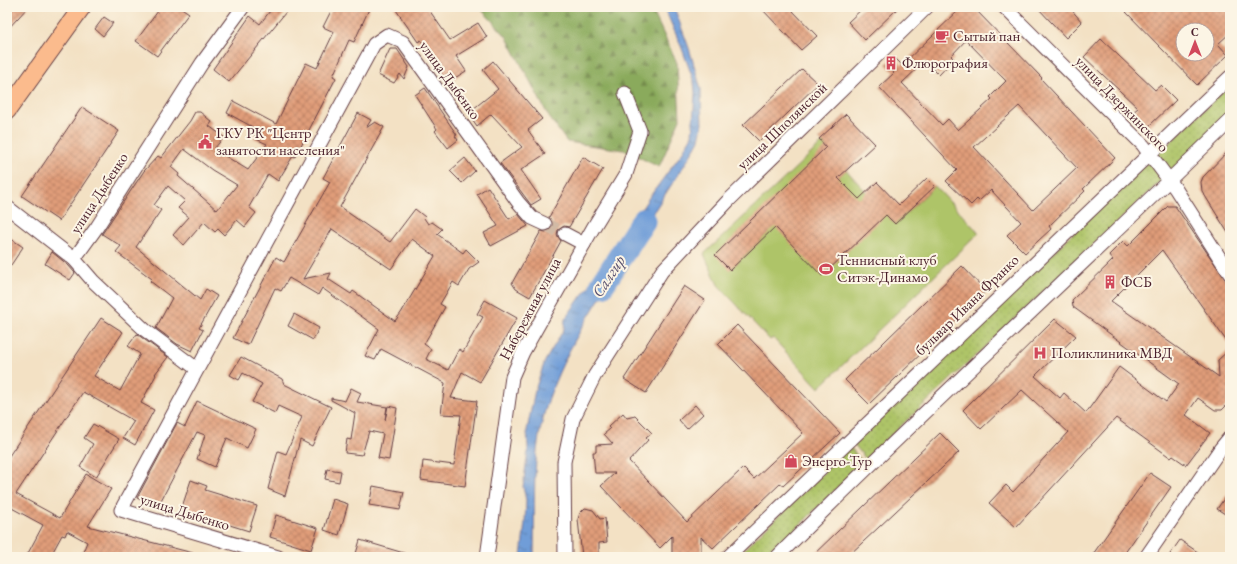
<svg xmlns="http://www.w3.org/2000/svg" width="1237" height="564" viewBox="0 0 1237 564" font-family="'EB Garamond',serif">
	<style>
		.grass { fill: url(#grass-dots); stroke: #7c724a }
		.forest { fill: url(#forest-firs); stroke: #6a6444 }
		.garden { fill: #aec468; stroke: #7c724a }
		.water { fill: url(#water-ripples); stroke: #5c5e82 }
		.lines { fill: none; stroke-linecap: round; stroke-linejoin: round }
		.river { stroke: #6f9dd8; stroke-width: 25 }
		.building { fill: url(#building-cross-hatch); fill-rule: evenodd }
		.minor-tunnel { stroke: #d1baa5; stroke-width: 13; stroke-dasharray: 13 6; stroke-linecap: butt }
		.minor-casing { stroke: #633c42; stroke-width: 15 }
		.major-casing { stroke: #633c42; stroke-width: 19 }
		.minor { stroke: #fff; stroke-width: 13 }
		.major { stroke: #fbbb8d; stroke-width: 17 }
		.labels { text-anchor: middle; stroke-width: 4; stroke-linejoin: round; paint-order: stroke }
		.poi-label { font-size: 15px; fill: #4a1f2b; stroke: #fcf5e5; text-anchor: start }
		.street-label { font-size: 15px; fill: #4a1f2b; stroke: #fcf5e5 }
		.water-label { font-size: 16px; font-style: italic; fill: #595170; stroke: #fcf5e5 }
	</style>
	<defs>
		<pattern id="grass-dots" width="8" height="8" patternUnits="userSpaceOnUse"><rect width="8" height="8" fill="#aec468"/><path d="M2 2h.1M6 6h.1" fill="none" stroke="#97a85a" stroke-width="1.8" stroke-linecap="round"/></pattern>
		<pattern id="forest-firs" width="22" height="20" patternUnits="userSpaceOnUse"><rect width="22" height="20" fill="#8aaa5c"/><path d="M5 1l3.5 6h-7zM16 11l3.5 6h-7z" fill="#738a4c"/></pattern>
		<pattern id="water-ripples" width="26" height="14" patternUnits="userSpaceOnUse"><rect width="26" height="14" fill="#6f9dd8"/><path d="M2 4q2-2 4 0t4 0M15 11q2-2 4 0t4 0" fill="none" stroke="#5d7faf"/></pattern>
		<pattern id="building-cross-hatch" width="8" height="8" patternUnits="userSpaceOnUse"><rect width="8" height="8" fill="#e09d79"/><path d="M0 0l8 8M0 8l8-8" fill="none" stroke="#b87f63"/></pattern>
	</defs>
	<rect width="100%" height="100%" fill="#fcf5e5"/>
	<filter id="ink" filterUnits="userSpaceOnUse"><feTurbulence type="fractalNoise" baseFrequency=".025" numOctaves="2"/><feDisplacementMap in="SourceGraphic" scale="8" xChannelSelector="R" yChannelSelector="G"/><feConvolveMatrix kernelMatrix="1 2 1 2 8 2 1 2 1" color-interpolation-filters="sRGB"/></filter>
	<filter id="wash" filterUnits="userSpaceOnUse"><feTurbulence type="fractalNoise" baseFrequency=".012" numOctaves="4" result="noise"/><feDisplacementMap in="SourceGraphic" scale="16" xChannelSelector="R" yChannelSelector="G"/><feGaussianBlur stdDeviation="0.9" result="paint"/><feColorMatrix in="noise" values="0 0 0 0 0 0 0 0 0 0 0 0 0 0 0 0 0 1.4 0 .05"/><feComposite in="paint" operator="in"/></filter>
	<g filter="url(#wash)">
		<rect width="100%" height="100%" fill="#f3e1c4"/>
		<g class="grass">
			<path d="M1230,85V113L1169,174L1156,155Z"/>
			<path d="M1150,160L1163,179L866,459L853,443Z"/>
			<path d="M850,447L863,462L768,557H736Z"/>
		</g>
		<path class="forest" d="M479,7H651L677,63L680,119L659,167L624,150L567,142L549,117L506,36Z"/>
		<path class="garden" d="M822,143L895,224L935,186L979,233L819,388L773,338L770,340L718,285L704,254Z"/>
		<g class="water">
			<path d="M664,7H674L689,48L701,89L702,126L699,140L689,158L628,251L617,246L648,199L682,153L692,135L695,93L694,82L681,46Z"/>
			<path d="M613,253L625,259C587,319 545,378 537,451C533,485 535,522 534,557H521L525,522L526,500L523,487L528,450L527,430L535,390L545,361L564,329L565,319L582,295L598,276Z"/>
		</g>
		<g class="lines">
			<path class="river" d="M602,285L643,221"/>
		</g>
		<g id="blocks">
			<g class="building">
				<path d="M7,7H28L7,30Z"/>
				<path d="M161,7H180L189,13L157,56L136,41Z"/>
				<path d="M273,7H290L229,82L213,69L250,16L260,24Z"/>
				<path d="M333,7H370L354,42L349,40L333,76L336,78L295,157L293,156L278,181L268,174L249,207L256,213L245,227L237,220L224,235L218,229L215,232L204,222L184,245L173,235L189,217L178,208L185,201L168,186L154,205L161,210L136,247L200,300L206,289L217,296L199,328L203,330L192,351L177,344L156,328L172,298L150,281L152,279L116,252L121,246L102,234L144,171L158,156L161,158L190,121L195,112H200L212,122L209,126L224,137L214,149L248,170L267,144L254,138L258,130L227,113L233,101L276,124L306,63L317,68L334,32L323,27ZM184,149L212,170L237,185L217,210L178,176L179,174L171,167Z"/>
				<path d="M394,7H427L450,40L478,23L487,37L456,56L466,71L447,83L421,40L418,42Z"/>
				<path d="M760,7H789L817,36L801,50Z"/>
				<path d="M864,7H899L865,40L848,22Z"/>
				<path d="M962,7H973L1042,78L1041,79L1115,158L1083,189L1085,191L1049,226L1051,229L1025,253L1007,235L1021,222L991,190L979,201L977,199L971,205L946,181L957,170L879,87L894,73L886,64L894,57L902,65ZM966,40L1006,81L990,97L992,99L958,130L948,119L942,125L902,83L925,61L939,75L954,59L951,56ZM1019,106L1077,168L1033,210L974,147Z"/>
				<path d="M1037,7H1069L1082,22L1066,38Z"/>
				<path d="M1132,7H1230V33L1218,44L1228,55L1197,85L1126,12ZM1183,30H1207V54H1183Z"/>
				<path d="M104,17L113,23L103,36L95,29Z"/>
				<path d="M1101,39L1155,90L1161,85L1176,100L1148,127L1133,112L1138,108L1084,57Z"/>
				<path d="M390,49H397L409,67L404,79L400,74L394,83L378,75Z"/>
				<path d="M493,61L542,119L528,130L545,154L521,170L541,199L531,205L500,163L522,147L491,114L477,126L468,113L498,89L483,70Z"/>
				<path d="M802,69L818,84L759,141L743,125Z"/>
				<path d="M425,88L457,135L455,136L458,140L448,148L435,131L437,129L415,95Z"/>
				<path d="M82,107L119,131L59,221L22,196Z"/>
				<path d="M358,113L371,120L366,128L375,122L384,127L340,207L390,242L415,209L425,217L424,218L428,224L432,222L442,229L437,234L463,253L466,249L479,262L469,269L459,286L453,282L440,304L445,307L424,344L431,349L426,359L448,370L459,349L463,352L483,317L477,314L485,300L517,318L480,382L462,372L451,398L477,401L465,486L421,480L423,461L454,465L461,415L441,414L445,383L381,349L375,360L365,356L379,329L322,288L318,295L289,278L281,291L275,288L248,345L233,338L276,257L284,262L330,182L323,178ZM332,229L391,269L412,239L435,256L401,313L395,321L353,291L351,294L328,279L331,273L303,279Z"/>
				<path d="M846,114L875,144L838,178L859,199L877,182L899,205L927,178L935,186L895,224L886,215L822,276L775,227L730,270L715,255L826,147L819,139Z"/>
				<path d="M1230,149V236L1202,191L1201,182L1203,177Z"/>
				<path d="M583,157L603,169L569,227L564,226L558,230L557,235L561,241L530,297L516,289L512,283L541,231L546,232L552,228L553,223L549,217Z"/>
				<path d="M465,158L475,171L462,183L450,171Z"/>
				<path d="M488,187L509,219L518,214L528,226L491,246L484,233L498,226L477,194Z"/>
				<path d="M1168,206H1175L1230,286V346L1162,250L1111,301L1219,377L1218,360L1230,349V402L1222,410H1215L1198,398L1186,415L1210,433L1186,465L1173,456L1171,458L1116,418L1016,527L989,503L1006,485L1013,492L1068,432L1022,390L981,429L963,410L1055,319L1076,336L1035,376L1060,398L1064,393L1086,413L1119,367L1166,402L1179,384L1073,307L1072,300L1113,260L1109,255L1123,241L1128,246Z"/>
				<path d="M7,236L23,247L7,271Z"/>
				<path d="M52,252L68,265L75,273L70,280L45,264Z"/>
				<path d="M962,266L986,291L869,404L845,380Z"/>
				<path d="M684,286L705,300L646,393L624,379Z"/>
				<path d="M294,314L319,328L313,340L288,326Z"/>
				<path d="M101,318L123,332L94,376L120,391L140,354L128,346L137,334L168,357L155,374L156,375L141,403L154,410L135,445L123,438L134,421L83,392L16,494L60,518L86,474L111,489L88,526L193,553L192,557H81L87,542L67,531L65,536L62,535L50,557H26L43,525L8,506L7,508V459Z"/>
				<path d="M737,325L840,433L783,486L781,483L713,548L701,537V554H672V536L660,548L601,486L615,473H595L593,452H596V445L613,444L604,434L610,429L608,427L623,413L627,418L635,416L652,433L646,438L648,440L629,461L687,522L743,468L754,479L803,433L718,344Z"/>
				<path d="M241,357L282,379L284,384L331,407L312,446L300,440L285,496L268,489L278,451L286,454L302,417L278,406L275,413L252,402L262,384L243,373L239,380L230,375Z"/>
				<path d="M351,388L361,393L357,402L387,407L385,420L388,406L397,408L389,460L378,458L383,434L369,431L362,455L345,453L347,439L351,440L355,413L331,400V398L345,401Z"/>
				<path d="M197,401L256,429L247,448L227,438L215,467L197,459L205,435L197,432L157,508L137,498L177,423L185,427Z"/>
				<path d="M695,405L703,414L687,429L679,420Z"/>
				<path d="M93,424L119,439L96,477L80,467L93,444L84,438Z"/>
				<path d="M940,433L959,452L847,557H811Z"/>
				<path d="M327,469L341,471L339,482L325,479Z"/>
				<path d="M1150,473L1171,487L1122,557H1091Z"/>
				<path d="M191,480L207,486L205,490L257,506L249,531L181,510Z"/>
				<path d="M373,486L404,492L400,510L369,505Z"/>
				<path d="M1230,490V517L1217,509Z"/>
				<path d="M333,499L348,504L339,535L324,530Z"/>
				<path d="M585,508L593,510L600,519L605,518L607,542L599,543V557H582L578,519L580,513Z"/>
				<path d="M276,515L318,528L311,550L270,537Z"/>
				<path d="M360,540L407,554L406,557H355Z"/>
				<path d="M1180,540L1205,557H1168Z"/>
			</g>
		</g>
	</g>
	<g filter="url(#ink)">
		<use href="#blocks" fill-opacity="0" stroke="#633c42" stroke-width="1"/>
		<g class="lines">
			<path class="minor-tunnel" d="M545,224L565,234"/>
			<g class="minor-casing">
				<g id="minor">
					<path d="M1004,7L1143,145L1175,188L1230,274"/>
					<path d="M7,207L74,259L93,281L145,330L197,369"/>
					<path d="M565,234L584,244"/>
					<path d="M74,259L97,227L202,63L243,7"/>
					<path d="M278,557L121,510L374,44L387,35L403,42L518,202L532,218L545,224"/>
					<path d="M487,557L512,377L523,352L593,228L626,174L640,131L625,93"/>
					<path d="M565,557L564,462L573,419L595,375L662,271L728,201L927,7"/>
					<path d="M728,557L1230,77"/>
					<path d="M777,557C925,408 1081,268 1230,121"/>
					<path d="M1146,557L1221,448L1230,437"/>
				</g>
			</g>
			<g class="major-casing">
				<path id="major" d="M7,111L82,7"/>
			</g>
			<use href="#minor" class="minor"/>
			<use href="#major" class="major"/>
		</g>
	</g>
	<defs>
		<g id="cafe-bare" transform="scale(1.08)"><path d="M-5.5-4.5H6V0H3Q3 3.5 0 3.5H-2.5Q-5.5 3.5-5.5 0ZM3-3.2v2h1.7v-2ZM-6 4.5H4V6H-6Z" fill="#d1495b" stroke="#fcf5e5" stroke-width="2.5" paint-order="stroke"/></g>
		<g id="building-bare" transform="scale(1.08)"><path d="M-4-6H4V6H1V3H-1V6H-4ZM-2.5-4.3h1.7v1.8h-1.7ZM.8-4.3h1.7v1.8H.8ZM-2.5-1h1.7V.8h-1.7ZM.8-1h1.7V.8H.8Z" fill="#d1495b" stroke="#fcf5e5" stroke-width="2.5" paint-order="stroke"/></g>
		<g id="civic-bare" transform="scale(1.08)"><path d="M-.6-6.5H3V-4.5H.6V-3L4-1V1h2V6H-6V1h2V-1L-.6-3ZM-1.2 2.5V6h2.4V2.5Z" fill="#d1495b" stroke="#fcf5e5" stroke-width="2.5" paint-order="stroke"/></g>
		<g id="stadium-bare" transform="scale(1.08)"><path d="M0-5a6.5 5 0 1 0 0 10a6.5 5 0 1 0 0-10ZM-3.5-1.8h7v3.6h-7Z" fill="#d1495b" stroke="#fcf5e5" stroke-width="2.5" paint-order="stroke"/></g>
		<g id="hospital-bare" transform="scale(1.08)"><path d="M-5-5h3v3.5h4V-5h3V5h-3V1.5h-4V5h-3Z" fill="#d1495b" stroke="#fcf5e5" stroke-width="2.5" paint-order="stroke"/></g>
		<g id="shop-bare" transform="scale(1.08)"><path d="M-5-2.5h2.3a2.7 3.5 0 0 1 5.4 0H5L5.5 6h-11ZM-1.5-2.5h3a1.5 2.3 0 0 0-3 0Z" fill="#d1495b" stroke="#fcf5e5" stroke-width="2.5" paint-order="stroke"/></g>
	</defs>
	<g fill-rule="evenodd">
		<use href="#cafe-bare" x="942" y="36"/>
		<use href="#building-bare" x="891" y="63"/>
		<use href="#civic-bare" x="205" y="142"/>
		<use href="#stadium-bare" x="826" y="269"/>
		<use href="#building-bare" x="1110" y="282"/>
		<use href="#hospital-bare" x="1040" y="353"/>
		<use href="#shop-bare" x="791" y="461"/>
	</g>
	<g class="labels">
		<g class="poi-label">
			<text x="953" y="41">Сытый пан</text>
			<text x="902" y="68">Флюрография</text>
			<text x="216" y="138">ГКУ РК "Центр<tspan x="216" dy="17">занятости населения"</tspan></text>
			<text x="837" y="265">Теннисный клуб<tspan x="837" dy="17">Ситэк-Динамо</tspan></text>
			<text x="1121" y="287">ФСБ</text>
			<text x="1051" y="358">Поликлиника МВД</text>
			<text x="802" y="466">Энерго-Тур</text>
		</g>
		<g class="street-label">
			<text transform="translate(450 80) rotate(54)" y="5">улица Дыбенко</text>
			<text transform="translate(1122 104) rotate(46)" y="5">улица Дзержинского</text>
			<text transform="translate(782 126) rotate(-44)" y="5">улица Шполянской</text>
			<text transform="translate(99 193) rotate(-57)" y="5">улица Дыбенко</text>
			<text transform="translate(967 305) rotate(-44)" y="5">бульвар Ивана Франко</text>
			<text transform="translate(530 309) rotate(-62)" y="5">Набережная улица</text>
			<text transform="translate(185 512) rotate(17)" y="5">улица Дыбенко</text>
		</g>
		<g class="water-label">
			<text transform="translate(608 276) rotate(-57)" y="6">Салгир</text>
		</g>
	</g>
	<rect width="1237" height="564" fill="none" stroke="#fcf5e5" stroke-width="24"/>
	<g transform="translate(1195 42)"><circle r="19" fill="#fcf5e5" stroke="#b59f9b"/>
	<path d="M0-3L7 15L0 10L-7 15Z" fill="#d1495b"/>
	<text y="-6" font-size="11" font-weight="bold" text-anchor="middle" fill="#4a1f2b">С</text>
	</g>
</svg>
